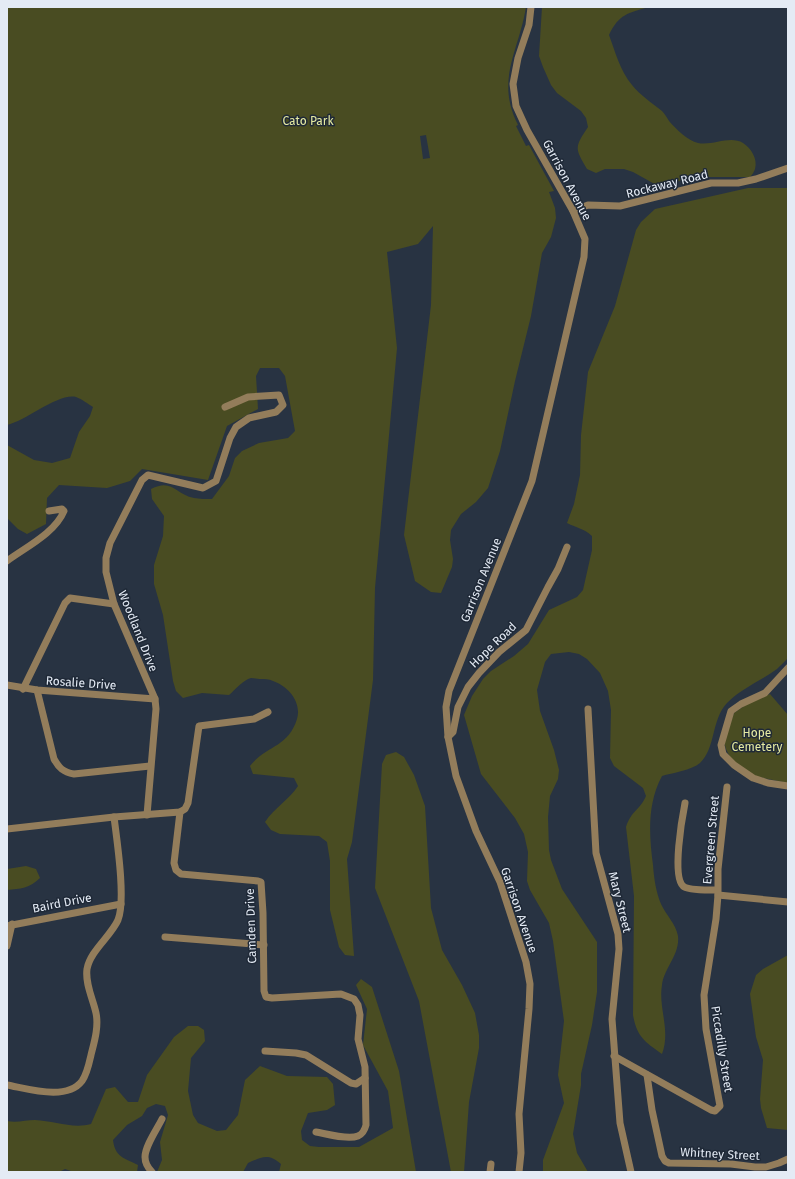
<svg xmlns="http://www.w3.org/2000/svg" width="795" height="1179" viewBox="0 0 795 1179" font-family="'Fira Sans',sans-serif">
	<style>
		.green { fill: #494c22; fill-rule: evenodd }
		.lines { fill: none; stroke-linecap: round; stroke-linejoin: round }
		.street { stroke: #937d5b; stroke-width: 7 }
		.labels { text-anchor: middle; stroke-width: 3; stroke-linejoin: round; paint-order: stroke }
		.park-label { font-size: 12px; fill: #e5eaa1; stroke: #1f2937 }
		.street-label { font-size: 12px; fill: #e4ebf5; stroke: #1f2937 }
	</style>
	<rect width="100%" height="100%" fill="#283342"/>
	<g class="green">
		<path d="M7,7H526C519,51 495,80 518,125L516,126L526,146L529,145L554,191L549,192L555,208L556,218L551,237L542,253L531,316L515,381L500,451L488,488L476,502L461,514L451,530L450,540L453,559L452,567L441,593L431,592L415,581L404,535L431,305L433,226L418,244L387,252L397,348L375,588L373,680L352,842L347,859L354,956L345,955L339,947L330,910V861L327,842L319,836L280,834L271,830L265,822C274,808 289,800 298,786L294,778L253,774L250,766C265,746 288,748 297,719C302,702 288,686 273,681C269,679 264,679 261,679C258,679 254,678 251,678C243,680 236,689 229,695L202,693L183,698L176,691L173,681L163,615L154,584V565L163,536L164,516L152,499L151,489C172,478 175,494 194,498C199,499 206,499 212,499L229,476L235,458L242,451L259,443L288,438L295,431L285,376L279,368H260L256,376L258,409L227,426L208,480L142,469L130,481L107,488L59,485L47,498L46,524L27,534L18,529L7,518V445L34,460L52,463L70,458L79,432L90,416L93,407C88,404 82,399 76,397C58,393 26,421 7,425ZM426,135L430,158L423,159L420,136Z"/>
		<path d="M542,7H649C628,13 619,14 609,35C615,51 620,71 632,85C640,95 652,103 662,111C665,114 667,118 669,121C676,129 688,141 698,143C713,146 730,135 743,143C751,148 758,159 755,169C754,172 752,175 750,177H688L671,185L660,187L633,172L624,169H605L596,173L587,169C575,148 574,148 588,127L586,118L581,111L557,93L551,85L543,67L539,56Z"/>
		<path d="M748,188H788V658C785,661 781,665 777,669C761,681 742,688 727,703C711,720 716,748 700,763C692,770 672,773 662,776C647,804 649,835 653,865C654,879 656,892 661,904C666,915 676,924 678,936C680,955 664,968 662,985C658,1008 671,1030 662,1054C644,1041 637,1037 633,1015L634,896L626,827C631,811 640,810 646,796L643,788L614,766L610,758L611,710L608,691L600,673L587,659L579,654L569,652L551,654L545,662L537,690L540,711L554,750L559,770L558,779L550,796L548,817L549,850L551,860L562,889L597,942V992L592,1025L581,1074V1085L573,1134L577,1153L588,1172H543V1160L564,1103L558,1075L564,1021L553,941L549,923L530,890L527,881L528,852L524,834L515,818L481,774L464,715L472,696L483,679L491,671L514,656L528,644L549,610L577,597L583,590L592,550V536C583,528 577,528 567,523L574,504L580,475L581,435L588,372L615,306L636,230L641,222L655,209Z"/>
		<path d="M770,694L788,715V783L754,776L731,759L726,749L724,742L734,713L747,704Z"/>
		<path d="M396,752L404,757L414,775L425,806L431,908L442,950L462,985L475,1013L479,1035V1048L469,1102L464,1172H451L419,1001L375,888L382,764L386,755Z"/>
		<path d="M26,866L36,869L40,878C30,888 20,889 7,890V869Z"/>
		<path d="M788,955V1130L767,1128L761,1108L760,1099L763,1060L756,1037L750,994L756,975L763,969Z"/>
		<path d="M361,979L372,987L399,1071L416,1172H279L281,1164C268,1153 262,1157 248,1163L243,1172H157L162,1160L160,1142L168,1115L165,1106L156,1104L147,1108L142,1116L127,1125L113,1140C115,1157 124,1158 138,1165L137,1172H74L65,1169L59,1172H7V1121C17,1123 26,1120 35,1120C54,1121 73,1129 91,1124L106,1089L115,1087L128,1102H138L147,1075L174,1037L188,1026H198L204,1030L205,1041L191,1058L188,1091L193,1115L198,1123L217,1131L226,1130L238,1115L245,1080L260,1066L287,1076L327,1077L333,1084L335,1105L327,1110L308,1113L301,1131L302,1140L310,1146L319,1147H359L393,1128L388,1091L363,1045L367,1009L356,985Z"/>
	</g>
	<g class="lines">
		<g class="street">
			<path d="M573,211L588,205L620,206L711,183H738L756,179L788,168"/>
			<path d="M7,561C26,547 55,533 64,511L62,509L49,511"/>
			<path d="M788,668L765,693L741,704L731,711L721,745L723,754L734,765L753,778L768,783L788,786"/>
			<path d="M7,685L37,690L155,699"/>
			<path d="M23,689L65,603L70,598L114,604"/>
			<path d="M37,690L54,759C59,768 63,772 74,774L150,766"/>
			<path d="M588,709L596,853L618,934L619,949L612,1019L620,1123L631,1172"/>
			<path d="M448,737L453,732L458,707L468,687L479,673L499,652L526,630L548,587L558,569L567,547"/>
			<path d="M685,803C682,818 672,876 683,886C688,891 710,890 717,890"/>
			<path d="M180,812L174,863L176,870L181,874L258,881L261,882L263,913L264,991L266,997L272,998L341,994L354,999L358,1005L360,1015L358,1039L365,1067L366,1125C365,1129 363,1134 358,1136C348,1140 327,1134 316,1132"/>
			<path d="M147,815L156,709L155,699L114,604L106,572V558L110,543L142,480L148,475L203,488L216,481L230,438L236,427L249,418L276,412L283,405L279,395L248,397L225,407"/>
			<path d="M7,829L114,817L180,812L185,809L188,803L199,726L254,719L268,712"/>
			<path d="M718,895L788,902"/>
			<path d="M7,926L121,904"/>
			<path d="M165,937L264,945"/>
			<path d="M7,946L12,924"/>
			<path d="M265,1051L296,1053L306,1055L351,1083L356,1084L365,1078"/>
			<path d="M614,1056L711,1110L715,1111L720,1106L706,1029L704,995L716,919L718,895V869L727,787"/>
			<path d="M647,1075L652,1110L662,1156L665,1161L669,1163L731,1164L755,1167H766L779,1163L788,1159"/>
			<path d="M7,1085C29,1089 67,1101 82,1081C87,1074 89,1064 91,1055C94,1043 99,1027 96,1013C93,999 85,984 87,969C90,951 111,936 118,920C126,900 117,841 114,817"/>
			<path d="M152,1172C148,1168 145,1163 145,1157C145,1146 157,1129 162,1119"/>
			<path d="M490,1172L491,1164"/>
			<path d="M519,1172L521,1153L519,1114L529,1009L530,984L526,962L500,882L476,831L456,776L448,737L446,707L449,691L532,481L584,257L585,239L573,211L527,130L516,106L513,84L518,58L529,25L531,7"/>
		</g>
	</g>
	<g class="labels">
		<g class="park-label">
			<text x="308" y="125">Cato Park</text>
			<text x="757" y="737">Hope<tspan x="757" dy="14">Cemetery</tspan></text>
		</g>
		<g class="street-label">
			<text transform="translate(567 180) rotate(62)" y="4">Garrison Avenue</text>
			<text transform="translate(667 184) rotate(-14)" y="4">Rockaway Road</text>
			<text transform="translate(481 580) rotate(-68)" y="4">Garrison Avenue</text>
			<text transform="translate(138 631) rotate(68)" y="4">Woodland Drive</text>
			<text transform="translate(493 645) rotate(-44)" y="4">Hope Road</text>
			<text transform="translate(81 683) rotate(4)" y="4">Rosalie Drive</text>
			<text transform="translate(711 840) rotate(-85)" y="4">Evergreen Street</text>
			<text transform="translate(620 902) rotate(76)" y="4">Mary Street</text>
			<text transform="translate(62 903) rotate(-11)" y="4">Baird Drive</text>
			<text transform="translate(519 910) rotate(71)" y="4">Garrison Avenue</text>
			<text transform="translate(251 926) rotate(-92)" y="4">Camden Drive</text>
			<text transform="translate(722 1049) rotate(81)" y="4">Piccadilly Street</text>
			<text transform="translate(720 1154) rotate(3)" y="4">Whitney Street</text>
		</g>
	</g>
	<rect width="795" height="1179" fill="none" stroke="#e4ebf5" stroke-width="16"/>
</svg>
